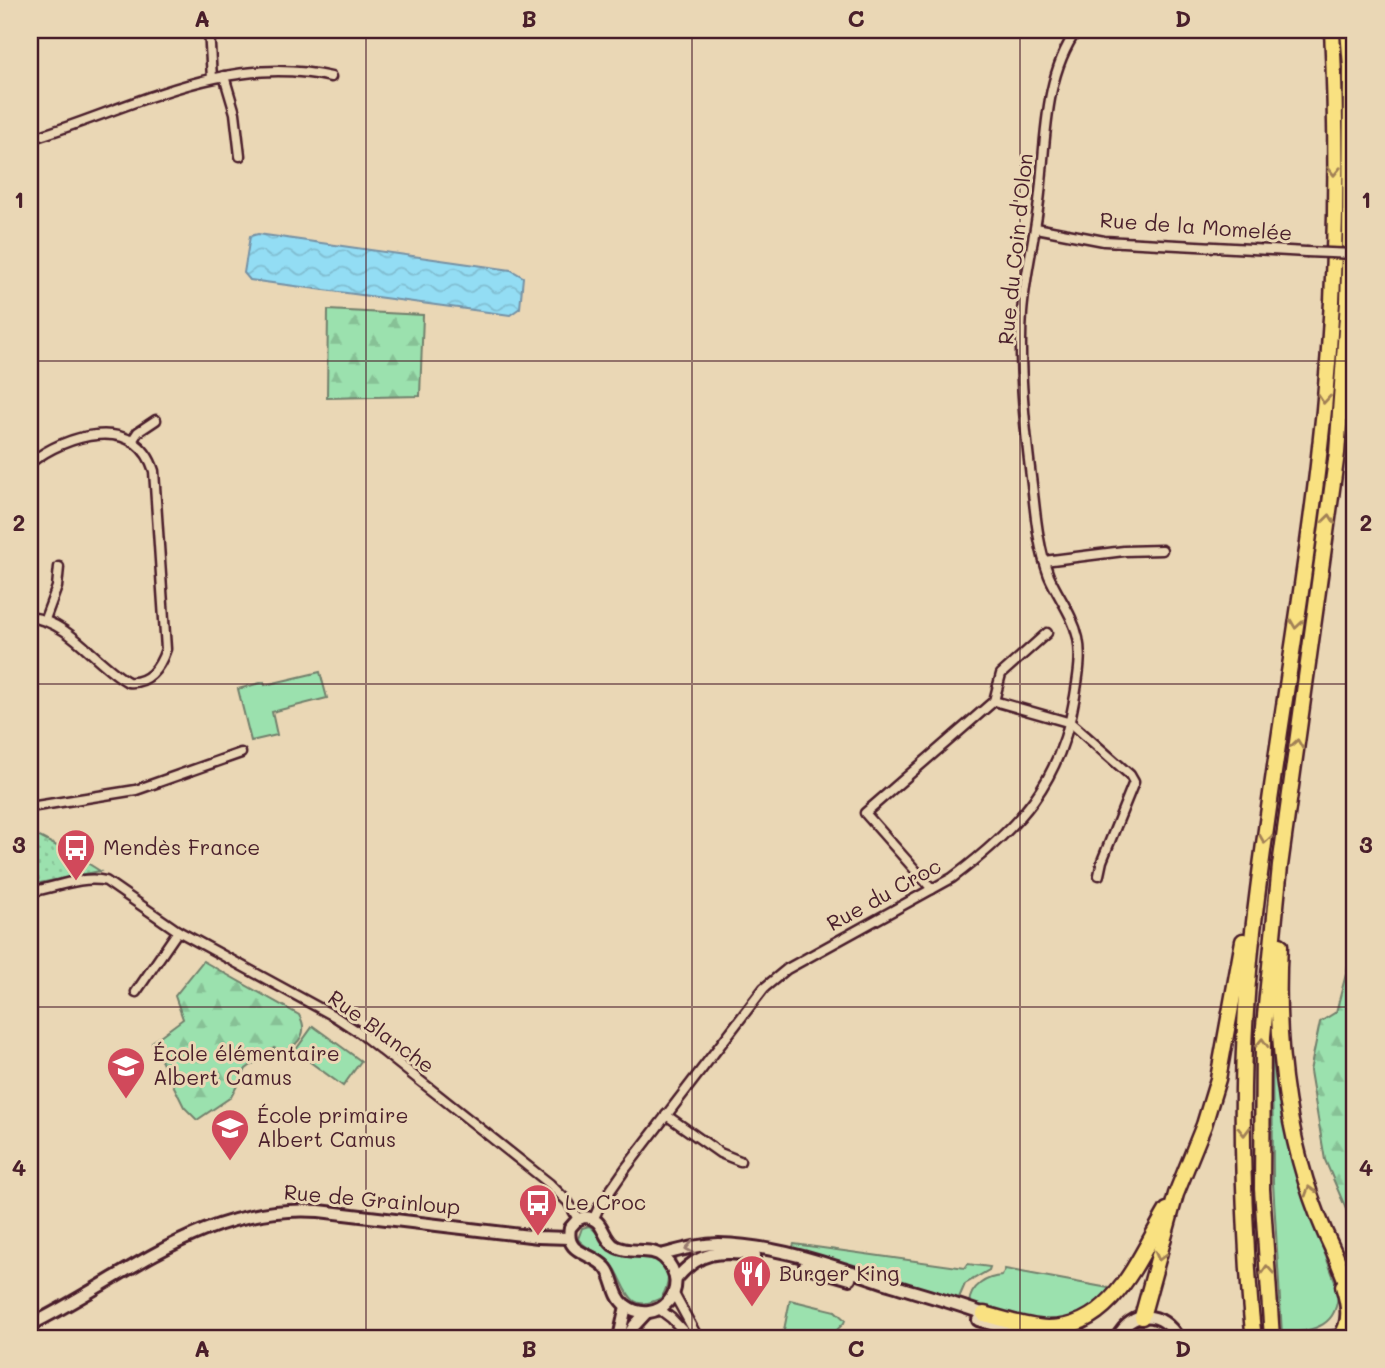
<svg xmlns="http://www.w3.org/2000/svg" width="1385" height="1368" viewBox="0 0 1385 1368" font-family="Mali,sans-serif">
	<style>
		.grass { fill: #9be1ae; stroke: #72806c; stroke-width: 2 }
		.forest { fill: url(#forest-firs); stroke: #72806c; stroke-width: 2 }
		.park { fill: url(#park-dots); stroke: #72806c; stroke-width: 2 }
		.water { fill: url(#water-waves); stroke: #7691a4; stroke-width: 2 }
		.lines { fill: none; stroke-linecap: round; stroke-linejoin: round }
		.street-casing { stroke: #4a1f2b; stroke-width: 13 }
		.secondary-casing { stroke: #4a1f2b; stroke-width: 16 }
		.highway-casing { stroke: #4a1f2b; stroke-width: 19 }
		.street { stroke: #ead7b5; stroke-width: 8 }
		.secondary { stroke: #ead7b5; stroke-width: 10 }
		.highway { stroke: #f9e181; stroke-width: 14 }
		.street-bridge-casing { stroke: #4a1f2b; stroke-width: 13; stroke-linecap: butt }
		.street-bridge { stroke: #ead7b5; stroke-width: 8 }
		.oneway { stroke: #a28056 }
		.oneway2 { stroke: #9a7b70 }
		.grid { fill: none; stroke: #4a1f2b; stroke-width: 2; stroke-opacity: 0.55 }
		.labels { text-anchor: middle; stroke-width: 6; stroke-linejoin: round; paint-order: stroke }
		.street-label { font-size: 21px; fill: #4a1f2b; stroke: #ead7b5 }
		.poi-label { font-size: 21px; fill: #4a1f2b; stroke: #ead7b5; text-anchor: start }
		.neatline { fill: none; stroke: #4a1f2b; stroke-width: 2.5 }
		.grid-label { font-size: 23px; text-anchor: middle; font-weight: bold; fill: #4a1f2b }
	</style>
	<defs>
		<pattern id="forest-firs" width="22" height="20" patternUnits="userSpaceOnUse" patternTransform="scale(1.75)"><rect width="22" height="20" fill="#9be1ae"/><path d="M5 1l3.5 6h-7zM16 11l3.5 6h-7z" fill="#87c196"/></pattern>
		<pattern id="park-dots" width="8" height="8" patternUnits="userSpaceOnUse" patternTransform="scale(1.75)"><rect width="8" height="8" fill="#9be1ae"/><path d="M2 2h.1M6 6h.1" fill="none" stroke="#87c196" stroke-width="1.8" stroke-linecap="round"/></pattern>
		<pattern id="water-waves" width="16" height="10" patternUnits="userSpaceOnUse" patternTransform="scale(1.75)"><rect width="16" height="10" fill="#93ddf4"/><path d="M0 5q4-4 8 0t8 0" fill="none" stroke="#80bdd1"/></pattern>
	</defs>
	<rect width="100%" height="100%" fill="#ead7b5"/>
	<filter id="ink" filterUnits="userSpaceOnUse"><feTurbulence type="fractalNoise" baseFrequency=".0143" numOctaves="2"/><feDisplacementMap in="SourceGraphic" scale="14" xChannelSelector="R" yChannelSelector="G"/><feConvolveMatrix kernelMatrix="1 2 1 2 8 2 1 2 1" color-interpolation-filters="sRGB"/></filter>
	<g filter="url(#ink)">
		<g class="grass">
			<path d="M320,672L327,698L272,712L277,735L251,741L238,689L264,682L265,685Z"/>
			<path d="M313,1026L361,1061L343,1086L295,1051Z"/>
			<path d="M1272,1027L1276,1032L1292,1149L1307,1206L1338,1289C1339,1328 1314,1330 1282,1334L1273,1182Z"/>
			<path d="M589,1226C600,1233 604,1247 615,1254C631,1263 669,1249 668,1278C668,1286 665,1292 661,1298C624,1318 627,1279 610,1262C601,1252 585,1249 578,1239L582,1228Z"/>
			<path d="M794,1244L965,1268L968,1264L990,1267L989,1270L965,1284L958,1300L792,1249Z"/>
			<path d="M1005,1269L1114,1289C1107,1299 1100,1304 1090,1310C1050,1336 1010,1316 969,1303C971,1286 986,1277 1002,1276Z"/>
			<path d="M790,1300L835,1311L845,1320L844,1323L829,1338H775L784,1330Z"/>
		</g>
		<g class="forest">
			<path d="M328,310L423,315L420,396L327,398Z"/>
			<path d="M1355,940V1281L1345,1261L1354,1239L1352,1223L1325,1160L1310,1071L1320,1022L1336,1012Z"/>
			<path d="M203,961L299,1015C309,1032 300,1043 284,1053L274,1048L246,1069L231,1097L197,1120L184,1107L152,1042L183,1019L175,996Z"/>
		</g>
		<path class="park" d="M30,832L78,857L100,871L30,885Z"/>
		<path class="water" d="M258,234L511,270L523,277L520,308L510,315L250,280L244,273L250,236Z"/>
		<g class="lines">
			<g class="street-casing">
				<g id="street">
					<path d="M209,30L212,78"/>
					<path d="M224,76L235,113L240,156"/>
					<path d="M30,139C128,110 226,52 331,77"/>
					<path d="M1036,228L1104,241L1306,252"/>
					<path d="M132,441L138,432L156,420"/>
					<path d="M30,463C65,435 136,413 154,471L166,649C160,667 149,684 128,682C93,662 72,623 30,617"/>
					<path d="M1044,561L1124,551L1162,550"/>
					<path d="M45,619L57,587L59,567"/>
					<path d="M994,701L1001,674L1047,633"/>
					<path d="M30,807L136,790L241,753"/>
					<path d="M932,889L865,813L994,701L1071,723L1130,775L1134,782L1102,861L1099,875"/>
					<path d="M30,892C53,888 83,875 106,881L178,931L334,1016L360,1033L550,1184L568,1202L578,1219"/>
					<path d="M136,992L178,931"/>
					<path d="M666,1115L720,1153L740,1161"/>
					<path d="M594,1218L599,1207L626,1168L764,988L787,969L952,878C1020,827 1061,782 1075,696C1078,677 1082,657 1078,638C1073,615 1058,597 1049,576C1039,550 1036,520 1033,493C1026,438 1018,368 1022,313C1025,273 1036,233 1040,193C1046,139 1044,76 1077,30"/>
					<path d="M674,1294L698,1338"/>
					<path d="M659,1309L671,1318L690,1338"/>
				</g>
			</g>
			<g class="secondary-casing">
				<g id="secondary">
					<path d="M584,1217C604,1218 601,1235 613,1245C629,1256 650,1245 664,1258C695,1288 657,1329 625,1305C613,1296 615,1279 606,1268C592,1251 565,1256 570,1228L577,1220Z"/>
					<path d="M661,1255C681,1250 699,1244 719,1244C778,1245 837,1267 892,1285C925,1295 958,1304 990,1316"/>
					<path d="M805,1266L850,1279"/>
					<path d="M676,1279C700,1250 719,1251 755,1255"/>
					<path d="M978,1320L1036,1338"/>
					<path d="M30,1325C127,1277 204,1203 319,1211L538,1237L569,1238"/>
					<path d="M1031,1331L1055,1338"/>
					<path d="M619,1338L626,1306"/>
					<path d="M627,1338L634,1326L646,1313"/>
					<path d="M1117,1338C1132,1309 1162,1310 1178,1338"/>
					<path d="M1320,1338L1355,1335"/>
				</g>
			</g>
			<g class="highway-casing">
				<g id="highway">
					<path d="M1280,945C1274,1047 1288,1158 1333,1250C1341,1266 1345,1284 1355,1299"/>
					<path d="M984,1314C1004,1319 1026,1327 1047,1328C1113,1329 1138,1258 1167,1210"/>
					<path d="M1142,1317L1176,1194L1204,1125L1218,1079L1243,941"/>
					<path d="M1254,1338C1249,1303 1248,1268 1246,1233C1241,1139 1241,1043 1251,949C1268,787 1299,627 1318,465C1335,324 1339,172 1332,30"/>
					<path d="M1272,1338L1262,1189L1263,1036L1280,866L1337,453L1348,302L1350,239L1351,67L1348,30"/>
					<path d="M1340,1338C1352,1323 1349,1304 1343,1286"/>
				</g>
			</g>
			<use href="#street" class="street"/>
			<use href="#secondary" class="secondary"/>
			<use href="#highway" class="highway"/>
			<g class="street-bridge-casing">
				<path id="street-bridge" d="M1306,252L1355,254"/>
			</g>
			<use href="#street-bridge" class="street-bridge"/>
		</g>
		<defs><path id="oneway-chevron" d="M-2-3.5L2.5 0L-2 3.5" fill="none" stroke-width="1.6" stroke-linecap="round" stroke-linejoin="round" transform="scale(1.75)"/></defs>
		<g class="oneway">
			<use href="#oneway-chevron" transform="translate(1334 171) rotate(91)"/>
			<use href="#oneway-chevron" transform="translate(1324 399) rotate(95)"/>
			<use href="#oneway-chevron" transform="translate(1329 519) rotate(-83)"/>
			<use href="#oneway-chevron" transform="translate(1296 624) rotate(98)"/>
			<use href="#oneway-chevron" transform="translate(1297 744) rotate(-82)"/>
			<use href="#oneway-chevron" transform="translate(1265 839) rotate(98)"/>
			<use href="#oneway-chevron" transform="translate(1262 1043) rotate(-88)"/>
			<use href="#oneway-chevron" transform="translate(1244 1131) rotate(89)"/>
			<use href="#oneway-chevron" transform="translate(1310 1191) rotate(-107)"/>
			<use href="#oneway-chevron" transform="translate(1160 1256) rotate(104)"/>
			<use href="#oneway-chevron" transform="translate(1267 1270) rotate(-93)"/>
		</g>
		<use class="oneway2" href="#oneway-chevron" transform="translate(690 1248) rotate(170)"/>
	</g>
	<path class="grid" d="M366,30V1338M692,30V1338M1020,30V1338M30,361H1355M30,684H1355M30,1007H1355"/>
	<defs>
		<g id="bus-pin" transform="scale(2.0125)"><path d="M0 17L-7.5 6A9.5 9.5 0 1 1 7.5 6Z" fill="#d1495b" stroke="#ead7b5"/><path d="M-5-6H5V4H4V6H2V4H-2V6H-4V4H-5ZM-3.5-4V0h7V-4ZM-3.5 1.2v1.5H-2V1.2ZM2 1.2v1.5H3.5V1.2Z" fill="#fff"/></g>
		<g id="school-pin" transform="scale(2.0125)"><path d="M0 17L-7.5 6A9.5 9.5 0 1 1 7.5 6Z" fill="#d1495b" stroke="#ead7b5"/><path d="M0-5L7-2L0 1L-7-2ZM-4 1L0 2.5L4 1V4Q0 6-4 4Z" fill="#fff"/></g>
		<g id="restaurant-pin" transform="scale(2.0125)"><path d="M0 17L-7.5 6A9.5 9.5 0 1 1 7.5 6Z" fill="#d1495b" stroke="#ead7b5"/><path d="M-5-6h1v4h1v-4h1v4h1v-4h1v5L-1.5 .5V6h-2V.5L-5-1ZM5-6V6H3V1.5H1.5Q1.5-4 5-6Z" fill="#fff"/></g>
	</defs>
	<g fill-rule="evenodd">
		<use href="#bus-pin" x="76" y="848"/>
		<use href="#school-pin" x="126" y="1066"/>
		<use href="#school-pin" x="230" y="1128"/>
		<use href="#bus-pin" x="538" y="1203"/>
		<use href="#restaurant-pin" x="752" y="1274"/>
	</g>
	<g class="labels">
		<g class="street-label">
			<text transform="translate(1196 227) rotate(4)" y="7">Rue de la Momelée</text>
			<text transform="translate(1016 249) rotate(-84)" y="7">Rue du Coin d'Olon</text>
			<text transform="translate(884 895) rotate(-29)" y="7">Rue du Croc</text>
			<text transform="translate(381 1032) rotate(36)" y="7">Rue Blanche</text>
			<text transform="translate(372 1200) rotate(5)" y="7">Rue de Grainloup</text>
		</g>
		<g class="poi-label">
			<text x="103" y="855">Mendès France</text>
			<text x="153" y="1061">École élémentaire<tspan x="153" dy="24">Albert Camus</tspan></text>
			<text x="257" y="1123">École primaire<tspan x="257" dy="24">Albert Camus</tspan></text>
			<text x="565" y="1210">Le Croc</text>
			<text x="779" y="1281">Burger King</text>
		</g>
	</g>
	<rect width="1385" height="1368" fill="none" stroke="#ead7b5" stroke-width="77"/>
	<rect x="38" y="38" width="1308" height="1292" class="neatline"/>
	<g class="grid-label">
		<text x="202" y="27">A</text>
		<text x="529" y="27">B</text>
		<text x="856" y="27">C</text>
		<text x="1183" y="27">D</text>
		<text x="19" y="208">1</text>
		<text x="1366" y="208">1</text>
		<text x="19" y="531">2</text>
		<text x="1366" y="531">2</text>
		<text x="19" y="853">3</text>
		<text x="1366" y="853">3</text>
		<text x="19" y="1176">4</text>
		<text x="1366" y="1176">4</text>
		<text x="202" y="1357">A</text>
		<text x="529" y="1357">B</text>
		<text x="856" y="1357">C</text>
		<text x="1183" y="1357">D</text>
	</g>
</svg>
